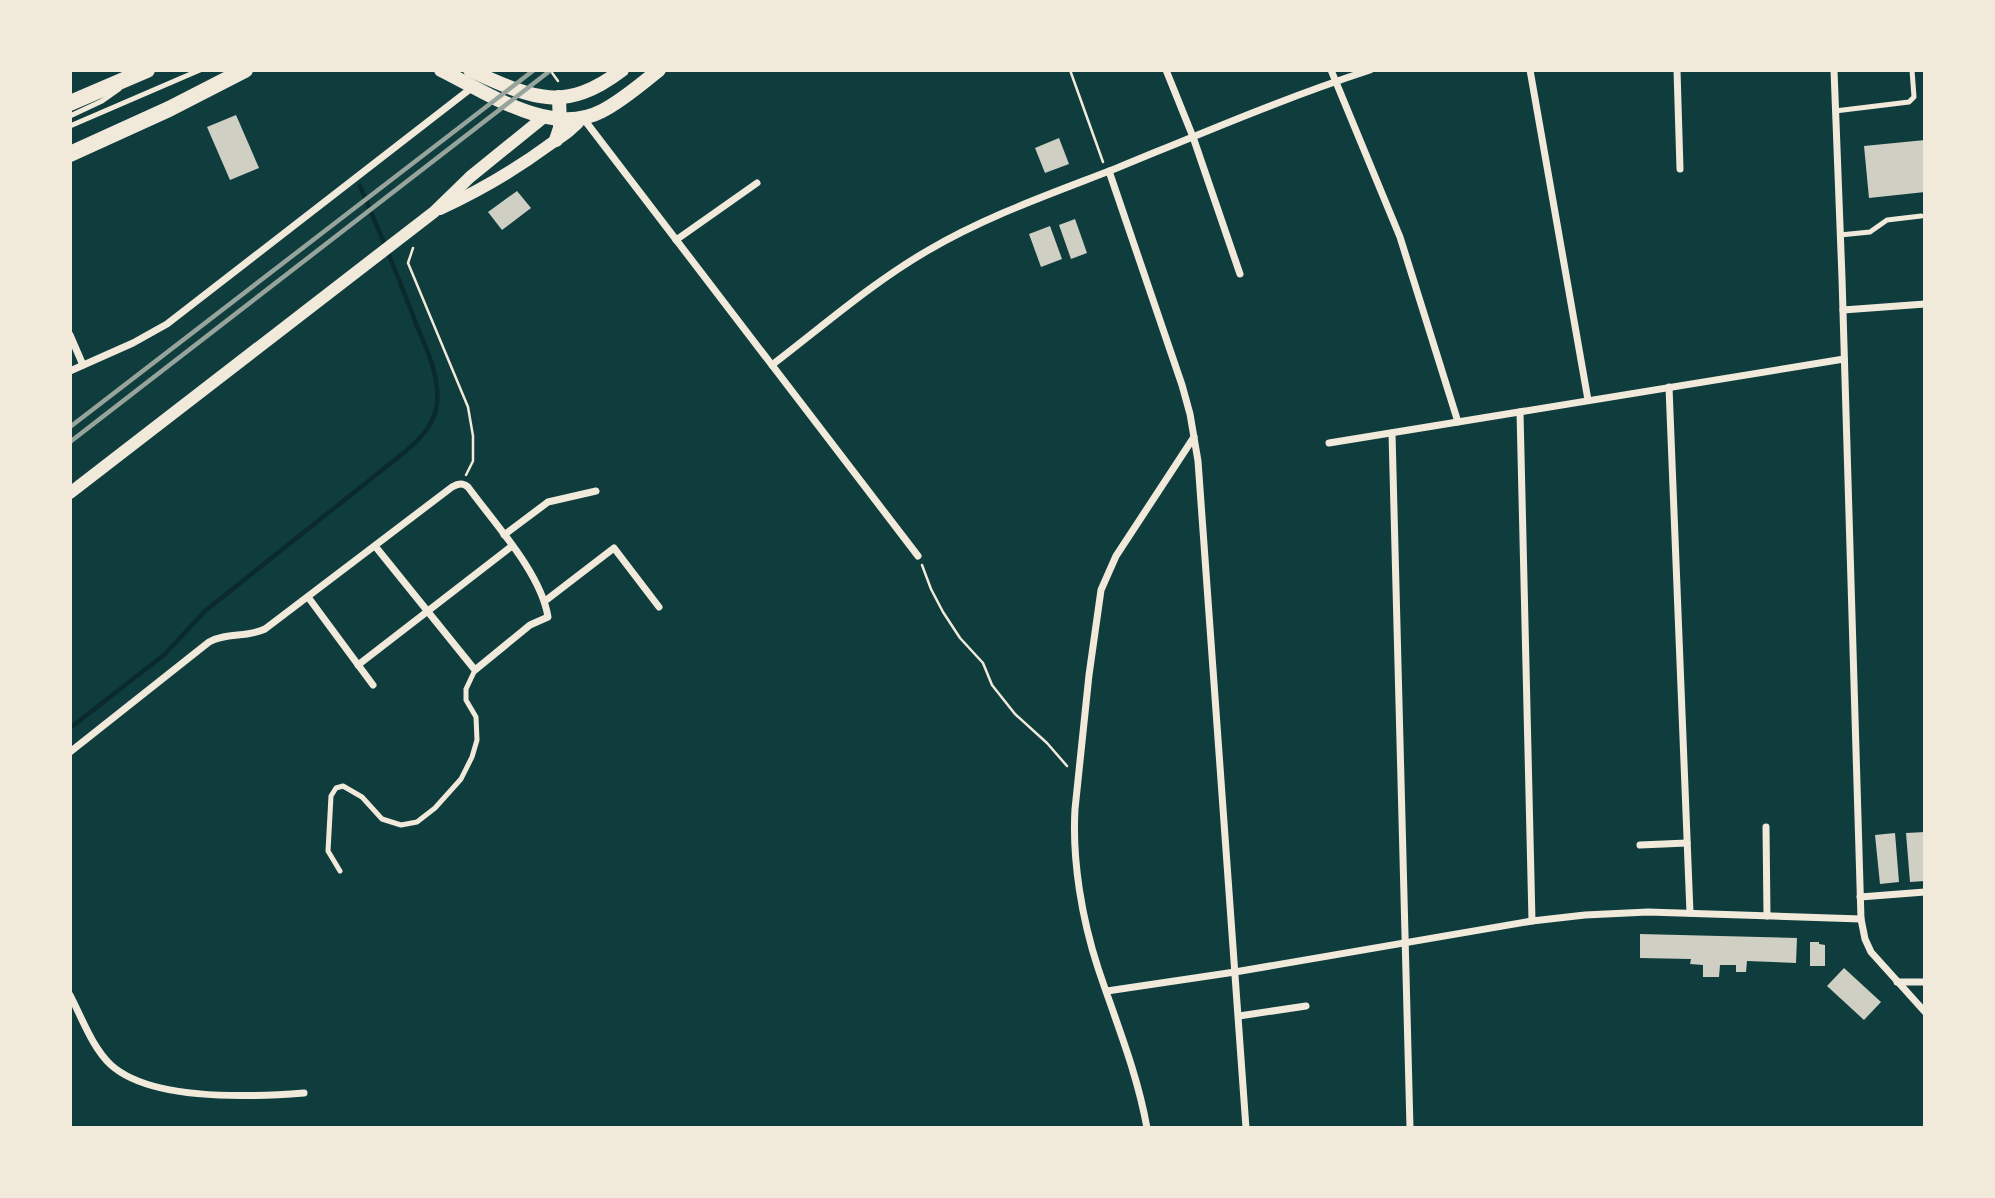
<svg xmlns="http://www.w3.org/2000/svg" width="1995" height="1198" viewBox="0 0 1995 1198" font-family="Lora,serif">
	<style>
		.lines { fill: none; stroke-linecap: round; stroke-linejoin: round }
		.stream { stroke: #0a2a2b; stroke-width: 4.5 }
		.building { fill: #cfcfc3 }
		.path { stroke: #f1e9da; stroke-width: 2.5 }
		.service { stroke: #f1e9da; stroke-width: 5 }
		.minor { stroke: #f1e9da; stroke-width: 7 }
		.tertiary { stroke: #f1e9da; stroke-width: 12 }
		.secondary { stroke: #f1e9da; stroke-width: 14 }
		.primary { stroke: #f1e9da; stroke-width: 16 }
		.rail { stroke: #97a49c; stroke-width: 4.5 }
	</style>
	<rect width="100%" height="100%" fill="#0f3d3e"/>
	<g class="lines">
		<path class="stream" d="M70,728L164,655L205,611L406,451C421,438 435,424 437,403C440,375 425,346 415,321C398,275 379,231 360,186"/>
	</g>
	<g class="building">
		<path d="M236,115L259,168L230,180L207,127Z"/>
		<path d="M1059,138L1069,164L1045,173L1035,148Z"/>
		<path d="M1925,140V192L1869,198L1864,146Z"/>
		<path d="M517,191L531,208L502,230L488,212Z"/>
		<path d="M1075,219L1087,253L1071,259L1059,225Z"/>
		<path d="M1050,226L1062,259L1041,267L1029,234Z"/>
		<path d="M1925,832V881L1910,882L1906,833Z"/>
		<path d="M1895,833L1899,882L1880,884L1875,835Z"/>
		<path d="M1640,934L1797,938L1796,963L1747,961L1746,972H1736V965H1720L1719,977H1703V965L1690,964L1691,959L1640,958Z"/>
		<path d="M1810,942H1819V944L1825,945V966H1810Z"/>
		<path d="M1844,968L1881,1002L1864,1020L1827,986Z"/>
	</g>
	<g class="lines">
		<g class="path">
			<path d="M550,70L558,81"/>
			<path d="M1070,70L1103,162"/>
			<path d="M413,248L408,263L468,407L473,436V461L466,475"/>
			<path d="M922,565L931,589L943,612L960,638L983,663L992,685L1015,714L1047,743L1067,766"/>
		</g>
		<g class="service">
			<path d="M1835,111L1909,102L1914,97L1912,70"/>
			<path d="M70,116L102,101L119,89"/>
			<path d="M70,126L200,70"/>
			<path d="M1840,235L1870,232L1887,220L1921,216"/>
			<path d="M340,871L328,851L331,796L336,788L343,786L362,797L382,819L401,825L417,822L435,808L461,779L472,757L477,740L476,717L466,700V689L475,670"/>
		</g>
		<g class="minor">
			<path d="M1166,70L1193,137L1240,274"/>
			<path d="M1331,70L1400,237L1458,422"/>
			<path d="M1530,70L1588,400"/>
			<path d="M1677,70L1680,169"/>
			<path d="M1834,70L1842,278L1861,919L1865,939L1871,952L1925,1012"/>
			<path d="M583,118L918,556"/>
			<path d="M1109,171L1182,385L1190,414L1198,461L1246,1128"/>
			<path d="M676,240L757,183"/>
			<path d="M1843,310L1925,304"/>
			<path d="M70,335L83,365"/>
			<path d="M772,365C823,326 872,283 927,251C986,216 1053,193 1117,168C1200,134 1284,98 1370,70"/>
			<path d="M70,371L133,343L167,324L474,86"/>
			<path d="M1669,387L1690,913"/>
			<path d="M1520,412L1532,921"/>
			<path d="M1392,433L1410,1128"/>
			<path d="M1329,443L1844,359"/>
			<path d="M504,535L548,502L596,491"/>
			<path d="M308,597L373,685"/>
			<path d="M545,601L614,548L659,607"/>
			<path d="M358,665L512,546"/>
			<path d="M70,752L209,642C227,632 246,638 265,629L452,487C459,483 463,483 468,487C495,524 541,573 548,617L530,625L475,670L375,546"/>
			<path d="M1766,827L1767,916"/>
			<path d="M1640,845L1687,843"/>
			<path d="M1860,897L1925,892"/>
			<path d="M1897,982H1925"/>
			<path d="M1107,991L1235,972L1532,921L1585,915L1648,912L1861,919"/>
			<path d="M70,995C82,1018 92,1047 111,1065C151,1101 252,1097 304,1093"/>
			<path d="M1239,1016L1306,1006"/>
			<path d="M1147,1128C1137,1072 1116,1022 1098,968C1082,919 1072,861 1075,809L1089,675L1101,590L1116,556L1194,437"/>
		</g>
		<g class="tertiary">
			<path d="M440,209C479,191 515,170 549,145C561,137 574,129 583,117"/>
			<path d="M70,493L434,212L470,177L544,117"/>
		</g>
		<g class="secondary">
			<path d="M441,70C486,92 551,138 602,111C622,101 641,84 659,70"/>
			<path d="M470,70C530,97 563,115 622,70"/>
			<path d="M556,140L560,128L559,97"/>
		</g>
		<g class="primary">
			<path d="M70,103L147,70"/>
			<path d="M70,154L169,109L245,70"/>
		</g>
		<g class="rail">
			<path d="M70,427L534,70"/>
			<path d="M70,442L551,70"/>
		</g>
	</g>
	<rect width="1995" height="1198" fill="none" stroke="#f1e9da" stroke-width="144"/>
</svg>
